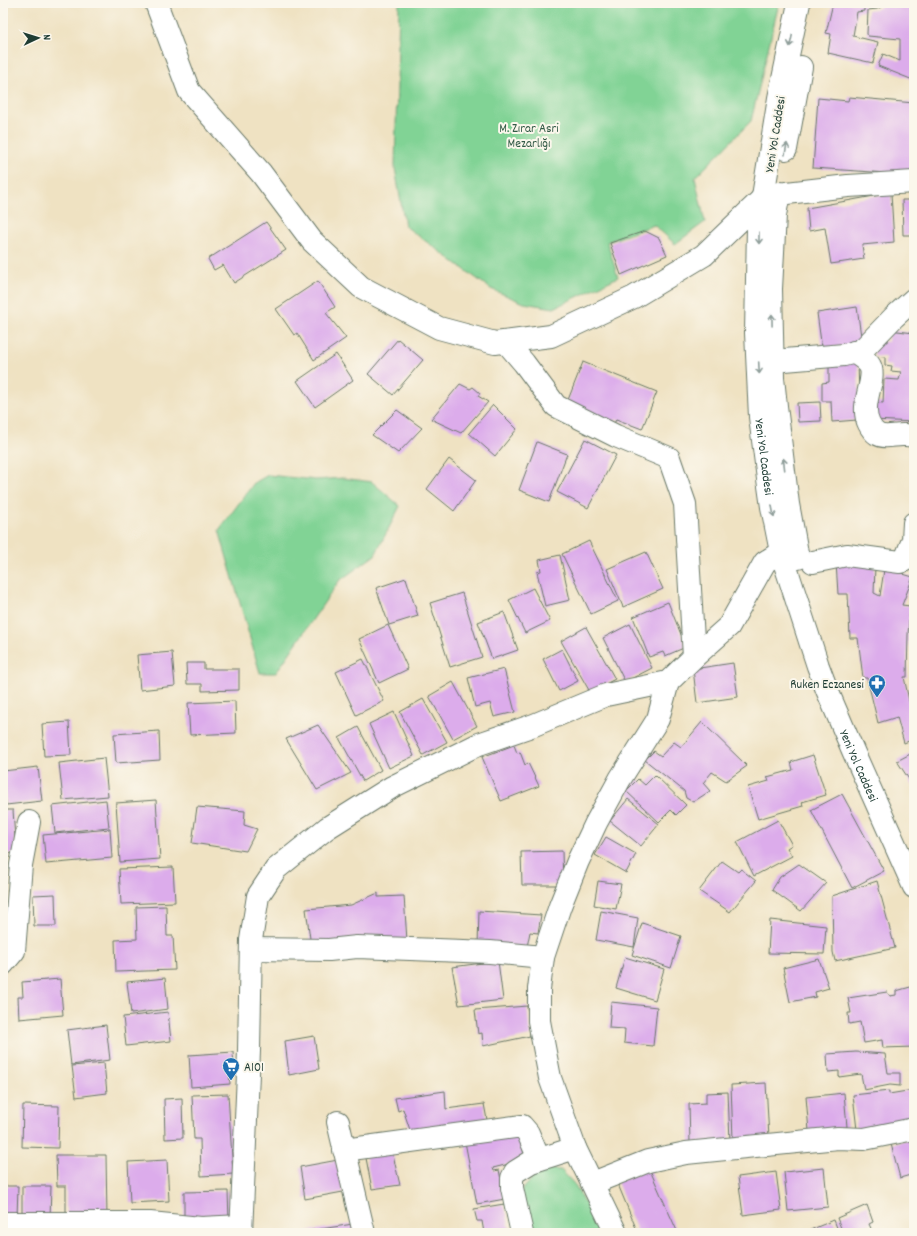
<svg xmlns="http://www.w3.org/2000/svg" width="917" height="1236" viewBox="0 0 917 1236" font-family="Dekko,sans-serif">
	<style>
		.green { fill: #81d395; stroke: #508864 }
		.building { fill: #dcaceb }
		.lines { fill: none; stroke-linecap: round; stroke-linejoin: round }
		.street-casing { stroke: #687766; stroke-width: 24 }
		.secondary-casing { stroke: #687766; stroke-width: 24 }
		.street { stroke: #fff; stroke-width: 22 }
		.secondary { stroke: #fff; stroke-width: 22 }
		.oneway { stroke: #8f9e9a }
		.labels { text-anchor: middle; stroke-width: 4; stroke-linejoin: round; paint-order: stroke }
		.park-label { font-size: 13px; fill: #335b47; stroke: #fbf7ec }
		.street-label { font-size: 13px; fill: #1f3d34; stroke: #fbf7ec }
		.poi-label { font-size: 13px; fill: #1f3d34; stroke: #fbf7ec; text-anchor: end }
	</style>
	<rect width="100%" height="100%" fill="#fbf7ec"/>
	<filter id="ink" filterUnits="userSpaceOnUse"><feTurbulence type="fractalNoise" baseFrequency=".025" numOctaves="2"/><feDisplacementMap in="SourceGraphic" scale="8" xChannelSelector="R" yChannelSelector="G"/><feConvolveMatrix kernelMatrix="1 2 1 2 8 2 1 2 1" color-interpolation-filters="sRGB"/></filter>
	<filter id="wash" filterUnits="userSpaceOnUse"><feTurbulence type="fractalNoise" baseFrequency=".012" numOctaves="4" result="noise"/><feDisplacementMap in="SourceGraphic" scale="16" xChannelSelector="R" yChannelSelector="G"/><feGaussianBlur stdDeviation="0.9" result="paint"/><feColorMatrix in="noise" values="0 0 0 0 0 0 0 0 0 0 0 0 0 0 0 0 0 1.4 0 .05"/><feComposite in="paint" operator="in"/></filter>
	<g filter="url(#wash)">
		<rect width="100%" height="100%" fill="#efe2c2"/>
		<g class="green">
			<path d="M399,3H779L751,121L695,178L705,222L675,244L654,225L607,242L618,277L554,308L524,303L491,289L405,226L395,168Z"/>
			<path d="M268,475L316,480L343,478L372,482L400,506L375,555L339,581L276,673H260L219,530L254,483Z"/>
			<path d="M548,1169L561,1170L575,1185L591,1213L599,1233H529L521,1191L537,1174Z"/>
		</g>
		<g id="blocks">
			<g class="building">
				<path d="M833,3H864V11L857,12L853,36L878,42L873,63L828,53L831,34L826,33Z"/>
				<path d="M881,3H912L913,23H914V73L913,80L878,66L883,54L900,61V39L868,36L867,34L868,10L877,9L881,7Z"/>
				<path d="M849,97L914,103V171L887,173L813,168L818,98L848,101Z"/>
				<path d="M891,193L894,242L862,245L864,259L831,264L825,228L809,231L807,208Z"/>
				<path d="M902,200H914V235H903Z"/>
				<path d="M266,222L286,250L234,283L223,265L214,270L208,259Z"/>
				<path d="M645,231L659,238L667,255L621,275L610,243Z"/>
				<path d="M318,281L335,307L326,313L346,338L314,360L297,333L294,335L276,309Z"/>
				<path d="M857,307L862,344L822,349L817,313Z"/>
				<path d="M889,330L914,333V422L873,420V402L883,403L884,379L899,380L901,372L891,371L892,366L885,365V357L874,356L876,341L888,342Z"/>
				<path d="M398,339L423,360L393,395L368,374Z"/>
				<path d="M336,354L353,380L315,407L297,381Z"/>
				<path d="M829,361H858L859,400L857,420L832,422L831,401H822V383L829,382Z"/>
				<path d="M583,362L657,392L642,429L616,419L614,424L566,405Z"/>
				<path d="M460,384L470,389L473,387L480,393L478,396L488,402L461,433L431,419Z"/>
				<path d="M820,402L821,421L798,422L797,403Z"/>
				<path d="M493,405L517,429L495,456L469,433Z"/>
				<path d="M397,410L422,428L398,453L372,435Z"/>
				<path d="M585,439L616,455L588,508L557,492Z"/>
				<path d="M537,442L567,454L549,502L519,490Z"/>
				<path d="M449,459L476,480L454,511L427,489Z"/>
				<path d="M589,541L618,601L591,614L562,554Z"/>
				<path d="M646,552L663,589L623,607L607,569Z"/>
				<path d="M560,555L570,600L545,606L537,572L541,571L539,560Z"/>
				<path d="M836,562L875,566L874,593L880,596L885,563L903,570V574L913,577L902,605L910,606L908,635L907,677H904L914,724V739L904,743L897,717L878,723L867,678H863L858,638H850L848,594H838Z"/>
				<path d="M406,578L418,616L389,625L376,588Z"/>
				<path d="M533,588L550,621L525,633L509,600Z"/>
				<path d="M462,593L482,657L450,667L430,603Z"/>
				<path d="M668,602L686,647L665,656L663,652L649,657L633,617Z"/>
				<path d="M504,612L518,650L492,659L478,622Z"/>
				<path d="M630,624L652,668L625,682L603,638Z"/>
				<path d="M388,625L408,669L379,683L359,639Z"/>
				<path d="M586,627L615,679L590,692L561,641Z"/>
				<path d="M562,649L578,681L559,691L543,659Z"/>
				<path d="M172,652L175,686L140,690L137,655Z"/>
				<path d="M363,659L384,701L356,715L336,672Z"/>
				<path d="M186,663H204V669H239V690L202,691V684H187Z"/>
				<path d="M733,663L738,697L697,703L693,669Z"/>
				<path d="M504,669L515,712L494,717L490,703L475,707L468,678Z"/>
				<path d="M453,682L477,726L453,739L429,696Z"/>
				<path d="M423,699L447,742L423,755L400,712Z"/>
				<path d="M235,701L236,733L190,735L188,703Z"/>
				<path d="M394,712L414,756L389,768L369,724Z"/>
				<path d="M69,722L71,755L44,756L42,724Z"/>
				<path d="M702,722L747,766L726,781L712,772L703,783L710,791L693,802L686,798L684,791L645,760L654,751L661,756L674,742L681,747Z"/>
				<path d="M318,725L351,773L317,790L286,739Z"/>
				<path d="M358,727L381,770L363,781L339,738Z"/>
				<path d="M159,731L160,760L116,763L114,734Z"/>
				<path d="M514,745L517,753L520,752L525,765L528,763L539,786L501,801L482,757Z"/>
				<path d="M914,752V787L897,761Z"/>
				<path d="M813,755L826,795L802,802L803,806L758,819L748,787L769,781L767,777L793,770L791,762Z"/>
				<path d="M104,758L108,796L63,800L59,763Z"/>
				<path d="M38,767L42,801L6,805L3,771Z"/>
				<path d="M655,775L686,805L676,815L671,810L659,822L626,791L638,779L645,785Z"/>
				<path d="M842,794L884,871L852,888L811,810Z"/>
				<path d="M628,799L659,824L641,846L610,821Z"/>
				<path d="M106,800L109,827L55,833L52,806Z"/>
				<path d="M156,800L160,859L120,862L116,803Z"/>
				<path d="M197,807L245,811L244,825L257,829L246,851L192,843Z"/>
				<path d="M3,810H13L16,853L3,854Z"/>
				<path d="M778,820L792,845L787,848L792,856L754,876L737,842Z"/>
				<path d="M110,829L112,858L46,864L43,835Z"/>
				<path d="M606,837L636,854L626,873L595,855Z"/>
				<path d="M562,851L563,885H522L521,852Z"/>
				<path d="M722,861L738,872L741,869L756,881L730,912L699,891Z"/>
				<path d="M799,864L826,883L801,911L772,890L780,877Z"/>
				<path d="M173,867L175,902L121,904L119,869Z"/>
				<path d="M598,881L621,884L616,909L594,905Z"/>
				<path d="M877,881L895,948L835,961L833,952L832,896Z"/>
				<path d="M378,893V897L404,896L407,941L311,946L306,909L351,905Z"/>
				<path d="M55,894L56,926H34L33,895Z"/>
				<path d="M4,904L6,931H3V905Z"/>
				<path d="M166,906L167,936H173L175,970L116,972L115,940L137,939L136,907Z"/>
				<path d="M479,911L541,915L538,933L530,932L527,947L478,946Z"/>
				<path d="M601,911L638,918L634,947L596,940Z"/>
				<path d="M770,920L826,926L824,954L768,953Z"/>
				<path d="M642,923L681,936L671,968L632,955Z"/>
				<path d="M625,957L664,969L655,1000L616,988Z"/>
				<path d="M819,959L829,988L815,992L816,997L790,1002L783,968Z"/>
				<path d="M498,961L503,1000L459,1005L452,967Z"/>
				<path d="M165,978L168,1009L131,1014L127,982Z"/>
				<path d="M60,979L63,1015L19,1019L18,997H23L22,982Z"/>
				<path d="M914,986V1028H912L914,1047L883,1048L882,1040L864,1043L860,1022L849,1024L848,1013H851L848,998L887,992L890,996L896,995V991Z"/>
				<path d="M611,1002L657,1007L653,1046L624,1043L625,1029L609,1028Z"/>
				<path d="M527,1006L530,1036L483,1046L482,1033L478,1034L475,1010Z"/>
				<path d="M168,1012L171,1041L126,1046L123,1017Z"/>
				<path d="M106,1025L110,1060L71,1065L67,1030Z"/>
				<path d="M314,1036L319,1069L289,1075L285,1041Z"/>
				<path d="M233,1052L234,1068H229L230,1084L191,1087L189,1055Z"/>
				<path d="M856,1052L885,1054L888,1073H900V1086L890,1085L864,1090L861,1074L839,1077V1071L828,1072L827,1054Z"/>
				<path d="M104,1063L107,1093L76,1097L72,1066Z"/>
				<path d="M766,1083L769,1138L733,1140L731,1085Z"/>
				<path d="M913,1090L914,1123L857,1130L853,1095L889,1091V1094Z"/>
				<path d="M445,1091L446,1109L484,1104L488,1125L412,1136L403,1109L398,1111L395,1098Z"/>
				<path d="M728,1092L730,1142L690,1143L689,1104L706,1103V1093Z"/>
				<path d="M844,1093L847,1127L809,1131L806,1097Z"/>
				<path d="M228,1094L233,1174L201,1176L200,1139H194L192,1095Z"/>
				<path d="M182,1098L183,1138L165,1139L164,1099Z"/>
				<path d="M23,1105L59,1106L58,1148L22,1147Z"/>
				<path d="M519,1130L525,1160L493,1168L494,1171L499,1170L505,1199L477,1204L465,1142Z"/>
				<path d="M914,1138V1174L900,1178L891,1144Z"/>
				<path d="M391,1147L400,1185L372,1189L365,1153Z"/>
				<path d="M56,1155H106L107,1218H66V1186H57Z"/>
				<path d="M167,1160L169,1201L130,1203L128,1162Z"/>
				<path d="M338,1160L343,1192L305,1199L300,1167Z"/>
				<path d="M649,1168L664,1202L678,1233H638L617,1182Z"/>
				<path d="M824,1168L828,1207L788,1211L784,1172Z"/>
				<path d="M776,1172L781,1210L743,1215L738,1177Z"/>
				<path d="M3,1186H18L17,1217H3Z"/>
				<path d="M22,1186H51L50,1218H22Z"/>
				<path d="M228,1191L229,1222L184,1224V1192Z"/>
				<path d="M504,1204L511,1233H484L482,1221H477L474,1209Z"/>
				<path d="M867,1205L873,1222L869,1224L873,1233H843L837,1218Z"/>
				<path d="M834,1220L839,1233H811L810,1230Z"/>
				<path d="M353,1224L355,1233H309L308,1231Z"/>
			</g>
		</g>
	</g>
	<g filter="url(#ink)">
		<use href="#blocks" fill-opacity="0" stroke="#687766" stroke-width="1"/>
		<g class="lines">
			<g class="street-casing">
				<g id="street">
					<path d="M778,194L848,186L914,182"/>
					<path d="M506,342L524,363L556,406L616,436L669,458L685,504L694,657"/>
					<path d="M854,352C859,356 867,360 870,366C877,379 859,404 869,424C871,428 874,432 877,434C886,439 895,434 905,435C908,435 911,435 914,436"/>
					<path d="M773,361L844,355L859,351L865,347L894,317L914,299"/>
					<path d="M813,562L847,555L900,562L905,560L913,540L914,523"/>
					<path d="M251,949L329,950L357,947L490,952L543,957"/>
					<path d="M3,964L14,951L21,865L29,822"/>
					<path d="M338,1122L364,1233"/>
					<path d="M344,1150L522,1126L528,1133L539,1159"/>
					<path d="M593,1183L648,1161L686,1153L838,1138L864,1139L914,1129"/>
					<path d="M3,1223H150L201,1228L241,1226"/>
					<path d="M241,1233L249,1051L251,940L258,896L276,869L327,828L392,787L479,744L534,725L606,695L668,682L694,657L729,626L765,562L794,544"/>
					<path d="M522,1233L512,1188V1178L515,1172L531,1162L575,1148"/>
					<path d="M616,1233L575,1148L550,1078L539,1021V989L543,957L560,906L578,861L596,823L620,779L658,719L668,682"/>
				</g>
			</g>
			<g class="secondary-casing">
				<g id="secondary">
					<path d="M156,3L189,91L261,173L312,241L361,287L439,328L495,343L551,336L634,297L704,255L763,198L767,197"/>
					<path id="s1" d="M799,3L779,98L758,227L756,333L760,417L768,479L772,507L781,552L818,666L827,690L854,753L914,887"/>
					<path d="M786,149L801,67"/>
					<path d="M779,193L775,215L771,289L773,378L776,406L788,504L798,558"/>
				</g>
			</g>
			<use href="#street" class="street"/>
			<use href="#secondary" class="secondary"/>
		</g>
		<defs><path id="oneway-shaft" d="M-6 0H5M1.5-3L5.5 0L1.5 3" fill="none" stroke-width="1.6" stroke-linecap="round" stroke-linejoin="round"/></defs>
		<g class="oneway">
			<use href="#oneway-shaft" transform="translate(791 41) rotate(102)"/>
			<use href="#oneway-shaft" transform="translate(786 149) rotate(-80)"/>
			<use href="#oneway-shaft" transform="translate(759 238) rotate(90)"/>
			<use href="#oneway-shaft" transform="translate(772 320) rotate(-91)"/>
			<use href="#oneway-shaft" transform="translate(759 368) rotate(87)"/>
			<use href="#oneway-shaft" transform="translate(784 464) rotate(-97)"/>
			<use href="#oneway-shaft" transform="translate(773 511) rotate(79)"/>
		</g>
	</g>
	<defs>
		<g id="pharmacy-pin" transform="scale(0.9)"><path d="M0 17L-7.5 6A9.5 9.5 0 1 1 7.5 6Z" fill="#1f6fb2" stroke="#fbf7ec"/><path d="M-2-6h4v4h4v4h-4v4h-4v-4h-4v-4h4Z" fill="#fff"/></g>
		<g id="supermarket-pin" transform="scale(0.9)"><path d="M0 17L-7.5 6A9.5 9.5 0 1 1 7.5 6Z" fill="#1f6fb2" stroke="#fbf7ec"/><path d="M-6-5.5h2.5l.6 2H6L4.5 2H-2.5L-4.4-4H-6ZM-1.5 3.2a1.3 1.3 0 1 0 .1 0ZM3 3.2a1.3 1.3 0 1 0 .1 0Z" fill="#fff"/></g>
	</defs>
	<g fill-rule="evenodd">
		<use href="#pharmacy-pin" x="877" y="683"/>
		<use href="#supermarket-pin" x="231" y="1066"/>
	</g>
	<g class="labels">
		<g class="park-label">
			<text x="529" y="132">M. Zırar Asri<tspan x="529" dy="15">Mezarlığı</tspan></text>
		</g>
		<g class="street-label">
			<text transform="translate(774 134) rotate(-81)" y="5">Yeni Yol Caddesi</text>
			<text dy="5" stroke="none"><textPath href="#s1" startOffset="458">Yeni Yol Caddesi</textPath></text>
			<text dy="5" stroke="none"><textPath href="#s1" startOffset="782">Yeni Yol Caddesi</textPath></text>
		</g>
		<g class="poi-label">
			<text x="864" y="688">Ruken Eczanesi</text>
			<text x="244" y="1071" text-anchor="start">A101</text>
		</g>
	</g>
	<rect width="917" height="1236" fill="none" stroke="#fbf7ec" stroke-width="16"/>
	<g transform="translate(38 38) rotate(86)" stroke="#fbf7ec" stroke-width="3" paint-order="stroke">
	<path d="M0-3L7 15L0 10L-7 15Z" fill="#1f3d34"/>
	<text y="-6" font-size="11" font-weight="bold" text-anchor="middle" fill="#1f3d34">N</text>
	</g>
</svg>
